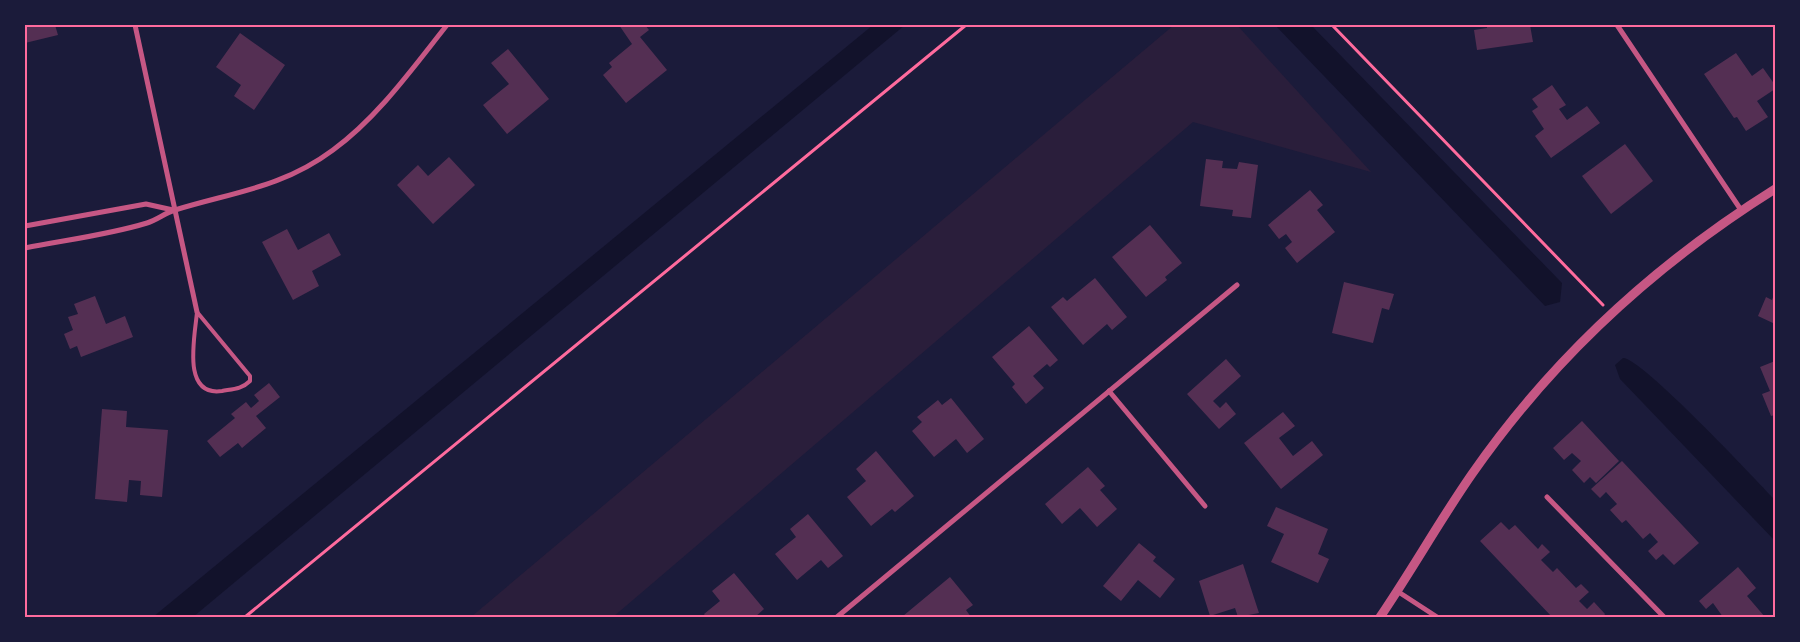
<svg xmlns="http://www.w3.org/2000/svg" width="1800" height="642" viewBox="0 0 1800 642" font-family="Karla,sans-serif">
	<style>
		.green { fill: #2a1e3b }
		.water { fill: #12122b }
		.building { fill: #542f53 }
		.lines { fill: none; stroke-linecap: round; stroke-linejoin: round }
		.path { stroke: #ff6b9d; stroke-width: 3 }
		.service { stroke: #c65784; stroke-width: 4 }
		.minor { stroke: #c65784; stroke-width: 5 }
		.tertiary { stroke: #c65784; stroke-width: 9 }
		.neatline { fill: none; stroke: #ff6b9d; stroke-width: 2 }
	</style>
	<rect width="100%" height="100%" fill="#1b1b3a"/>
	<path class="green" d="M1174,25H1237L1371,172L1193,122L613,617H471Z"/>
	<g class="water">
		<path d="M873,25H905L193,617H153Z"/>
		<path d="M1275,25H1311L1562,283L1560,302L1545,306Z"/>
		<path d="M1623,358C1642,358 1755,479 1775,500V541L1620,379L1615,365Z"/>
	</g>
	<g class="building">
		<path d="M25,25H55L58,35L25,43Z"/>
		<path d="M619,25H645L649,30L640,37L667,70L626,103L603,75L612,67L609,63L632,44Z"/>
		<path d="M1487,25H1530L1533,42L1477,50L1474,30L1487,28Z"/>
		<path d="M240,33L285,65L254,110L234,96L241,85L216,67Z"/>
		<path d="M508,49L549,99L507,134L483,105L509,84L491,63Z"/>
		<path d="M1736,53L1752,76L1763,68L1775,85V89L1757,101L1768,117L1746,131L1737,117L1734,118L1704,74Z"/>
		<path d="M1552,85L1566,105L1559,109L1567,120L1587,106L1600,123L1551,158L1535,136L1544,129L1532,111L1538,107L1532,99Z"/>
		<path d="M1625,144L1653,181L1611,214L1582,176Z"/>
		<path d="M449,157L475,185L433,224L397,185L418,165L428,176Z"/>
		<path d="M1206,159L1223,161L1222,168L1237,169L1239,162L1258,165L1251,218L1232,216L1233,210L1200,206Z"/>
		<path d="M1310,190L1323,205L1317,210L1335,232L1297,263L1285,248L1292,242L1286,234L1279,239L1268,225Z"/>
		<path d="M1150,225L1182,263L1165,277L1167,280L1146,297L1112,257Z"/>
		<path d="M287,229L298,250L329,233L341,255L312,271L319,286L293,300L262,242Z"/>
		<path d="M1095,278L1127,317L1112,330L1107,324L1083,345L1051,307L1063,297L1067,301Z"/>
		<path d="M1344,282L1394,294L1389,310L1382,308L1373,343L1332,333Z"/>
		<path d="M1775,292V324L1758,316L1766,297L1772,300Z"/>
		<path d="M95,296L106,324L125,316L133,337L81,357L77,346L70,349L64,334L73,330L68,317L78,314L74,304Z"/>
		<path d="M1029,326L1058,360L1050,367L1047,364L1033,376L1044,388L1026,404L1012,387L1015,384L992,357Z"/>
		<path d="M1226,359L1241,376L1213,401L1220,408L1226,402L1236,414L1219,429L1187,394Z"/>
		<path d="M1775,361V415L1771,416L1762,394L1770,391L1760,367Z"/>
		<path d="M269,383L280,397L256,416L266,428L242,448L238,443L220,457L207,441L235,418L231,414L246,402L251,408L259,401L254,395Z"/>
		<path d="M951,398L984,439L967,453L956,439L934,457L912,431L922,422L917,417L938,400L942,405Z"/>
		<path d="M102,409L127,411L126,427L168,430L162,497L140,495L141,481L129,480L127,502L95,499Z"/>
		<path d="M1283,412L1295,426L1279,438L1293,456L1312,441L1323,455L1281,489L1244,443Z"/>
		<path d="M1582,421L1619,461L1596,483L1590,477L1584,483L1572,470L1581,461L1572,453L1564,460L1553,448Z"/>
		<path d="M876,451L914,496L895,512L892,509L871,526L847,497L866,481L856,469Z"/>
		<path d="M1622,461L1699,543L1674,565L1663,554L1656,560L1648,551L1658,542L1650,533L1643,539L1626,520L1622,523L1610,510L1617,504L1606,492L1600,498L1591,489Z"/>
		<path d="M1088,467L1105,486L1100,490L1117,509L1097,527L1080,508L1062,524L1045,504Z"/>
		<path d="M1276,507L1328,529L1318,554L1329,559L1318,583L1271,562L1284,534L1267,526Z"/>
		<path d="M808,514L843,556L828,568L821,560L797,580L775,554L796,537L790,529Z"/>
		<path d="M1501,522L1509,530L1515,525L1538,549L1542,544L1550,552L1541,560L1553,572L1557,568L1576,588L1581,584L1589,592L1579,601L1587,609L1594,602L1605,614L1603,617H1552L1480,541Z"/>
		<path d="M1139,543L1156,557L1153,561L1175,579L1160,598L1138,580L1121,601L1103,586Z"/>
		<path d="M1243,564L1259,613L1238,617L1235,608L1210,616L1199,581Z"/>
		<path d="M1738,567L1756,588L1747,596L1765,617H1723L1713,603L1706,609L1699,601Z"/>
		<path d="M734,573L764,609L755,617H706L704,614L720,601L712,591Z"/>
		<path d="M950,577L973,605L966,610L971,617H904L903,616Z"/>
	</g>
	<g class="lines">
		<g class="path">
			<path d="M1332,25L1603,305"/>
			<path d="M245,617L966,25"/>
		</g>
		<path class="service" d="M197,312L250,376V381C242,389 233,389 222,391C181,397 195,336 197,312Z"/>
		<g class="minor">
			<path d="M135,25L197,312"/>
			<path d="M1617,25L1741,210"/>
			<path d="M25,226L146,204L173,210"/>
			<path d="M25,248C65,240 108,235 147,223C157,220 165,213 175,210C233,192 282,188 333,150C378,117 412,69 447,25"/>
			<path d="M1109,391L1205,506"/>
			<path d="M1547,497L1664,617"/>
			<path d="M1397,591L1437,617"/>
			<path d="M837,617L1237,285"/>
		</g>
		<path class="tertiary" d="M1380,617C1412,570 1440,520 1472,474C1552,359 1657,263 1775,189"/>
	</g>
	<rect width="1800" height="642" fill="none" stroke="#1b1b3a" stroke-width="52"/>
	<rect x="26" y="26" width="1748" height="590" class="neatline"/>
</svg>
